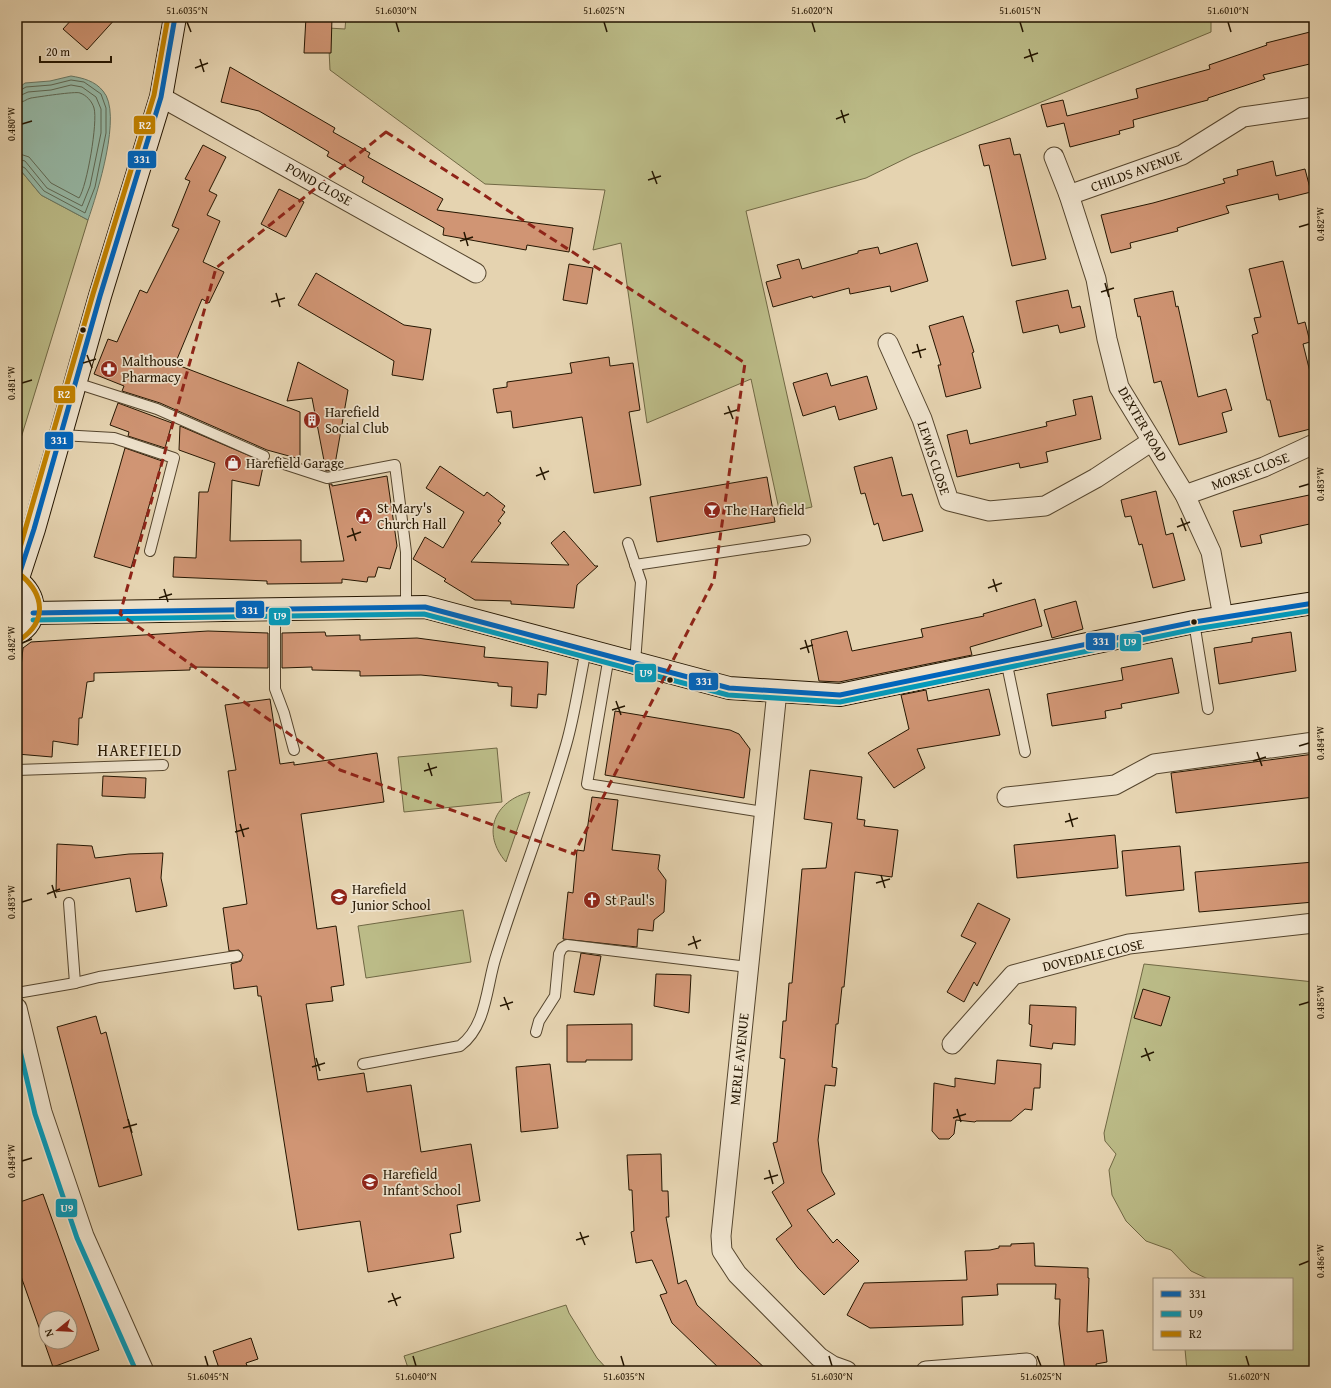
<svg xmlns="http://www.w3.org/2000/svg" width="1331" height="1388" viewBox="0 0 1331 1388" font-family="'Gentium Book Plus',serif">
	<style>
		.green { fill: #bbbb87; stroke: #706844 }
		.water { fill: #96b9a7; stroke: #697865 }
		.lines { fill: none; stroke-linecap: round; stroke-linejoin: round }
		.shore { stroke: #5e6854; stroke-width: 1 }
		.building { fill: #d09574; stroke: #251601; fill-rule: evenodd }
		.lane-casing { stroke: #55452d; stroke-width: 12 }
		.street-casing { stroke: #55452d; stroke-width: 21 }
		.secondary-casing { stroke: #251601; stroke-width: 24 }
		.lane { stroke: #eee2cc; stroke-width: 10 }
		.street { stroke: #eee2cc; stroke-width: 19 }
		.secondary { stroke: #eee2cc; stroke-width: 22 }
		.bus-1-casing { stroke: #eee2cc; stroke-width: 8 }
		.bus-2-casing { stroke: #eee2cc; stroke-width: 8 }
		.bus-3-casing { stroke: #eee2cc; stroke-width: 8 }
		.bus-1 { stroke: #0065bd; stroke-width: 5 }
		.bus-2 { stroke: #049aba; stroke-width: 5 }
		.bus-3 { stroke: #c28200; stroke-width: 5 }
		.marked { fill: none; stroke: #8f2418; stroke-width: 3; stroke-dasharray: 8 5; stroke-linejoin: round }
		.ticks { fill: none; stroke: #251601; stroke-width: 1.5 }
		.bus-dot { fill: #251601; stroke: #eee2cc; stroke-width: 1.5 }
		.labels { text-anchor: middle; stroke-width: 3.5; stroke-linejoin: round; paint-order: stroke }
		.street-label { font-size: 14px; fill: #251601; stroke: #eee2cc }
		.poi-label { font-size: 14px; fill: #251601; stroke: #eee2cc; text-anchor: start }
		.quarter-label { font-size: 16px; letter-spacing: 1px; fill: #251601; stroke: #eee2cc }
		.line-badge { stroke: #eee2cc; stroke-width: 1.5 }
		.badge-label { font-size: 11px; text-anchor: middle; font-weight: bold; fill: #fff }
		.neatline { fill: none; stroke: #251601; stroke-width: 1.5 }
		.ticks-label { font-size: 10px; text-anchor: middle; fill: #251601 }
	</style>
	<rect width="100%" height="100%" fill="#e5d3b0"/>
	<filter id="stains"><feTurbulence type="fractalNoise" baseFrequency=".005" numOctaves="4"/><feColorMatrix values="0 0 0 0 .2 0 0 0 0 .09 0 0 0 0 .02 0 0 0 .5 -.17"/></filter>
	<radialGradient id="worn" r=".72"><stop offset=".6" stop-color="#630" stop-opacity="0"/><stop offset="1" stop-color="#630" stop-opacity=".3"/></radialGradient>
	<g class="green">
		<path d="M346,17H1211V32L913,155L866,178L746,211L812,507L780,514L751,379L647,423L621,243L593,250L605,190L485,184L330,70L328,28L345,29Z"/>
		<path d="M17,166L41,195L88,220L17,451Z"/>
		<path d="M497,748L502,802L404,812L398,757Z"/>
		<path d="M530,792L506,862C481,833 494,801 530,792Z"/>
		<path d="M463,910L471,962L366,978L358,926Z"/>
		<path d="M1144,964L1314,982V1371H1187L1185,1349H1292V1279H1208L1191,1271L1171,1250L1146,1241L1126,1221L1112,1195L1109,1170L1116,1154L1105,1141L1104,1133Z"/>
		<path d="M566,1305L569,1313L597,1358L609,1371H409L404,1356Z"/>
	</g>
	<path class="water" d="M71,76C83,78 95,81 103,91C123,113 97,194 88,220L41,195L17,166V89L25,83L50,81Z"/>
	<g class="lines">
		<g class="shore">
			<path d="M17,92L26,87L51,85L71,80L84,82L101,94L106,108V133L95,187L85,213L44,191L25,168L17,164"/>
			<path d="M17,97L28,92L51,90L71,85L82,87L96,97L101,109V133L90,186L82,206L47,188L25,161L17,159"/>
			<path d="M17,103C23,103 26,99 31,98C38,97 76,91 80,93C86,95 92,101 94,108C98,122 87,186 79,198L51,183L29,157L17,153"/>
		</g>
	</g>
	<g class="building">
		<path d="M74,17H117L87,50L63,29Z"/>
		<path d="M306,17H332L331,53H304Z"/>
		<path d="M1314,31V63L1263,75L1265,79L1208,98V100L1133,120L1134,127L1119,131L1120,134L1070,147L1064,123L1047,127L1041,105L1063,100L1067,116L1138,98L1136,89L1210,69L1209,65L1267,45L1266,43Z"/>
		<path d="M230,67L335,128L333,132L370,153L368,157L443,199L437,210L573,228L569,252L527,245L526,250L443,235L444,228L362,182L364,177L327,156L329,152L292,130L259,111L221,102Z"/>
		<path d="M1010,138L1014,155L1020,154L1046,259L1012,266L989,165L984,166L979,145Z"/>
		<path d="M203,145L226,157L209,191L217,195L207,215L220,221L203,262L224,272L209,303L202,299L175,364L300,412V459L267,450L160,403L122,391L124,386L94,374L108,339L117,342L140,290L147,293L179,229L172,226L190,181L185,179Z"/>
		<path d="M1273,161L1276,176L1305,169L1311,192L1279,200L1278,194L1226,206L1229,213L1177,228L1178,231L1130,243L1131,248L1111,253L1101,215L1153,203L1225,183L1223,179L1238,175L1237,170Z"/>
		<path d="M279,189L304,202L286,237L261,224Z"/>
		<path d="M917,243L928,281L891,292L890,286L850,294L849,288L813,298L812,296L773,307L766,282L781,278L777,265L799,259L802,269L858,253V251L878,247L880,254Z"/>
		<path d="M1283,261L1298,324L1305,322L1310,342L1303,344L1314,388V428L1279,437L1270,400H1267L1252,335L1258,333L1254,318L1261,317L1249,269Z"/>
		<path d="M569,264L593,268L587,304L563,300Z"/>
		<path d="M316,273L404,325L431,329L423,380L392,375L394,361L298,305Z"/>
		<path d="M1068,290L1072,308L1080,306L1085,327L1060,333L1058,325L1023,333L1016,301Z"/>
		<path d="M1173,291L1176,307L1178,306L1198,397L1226,389L1232,410L1222,413L1227,432L1179,445L1161,381L1154,383L1140,316L1138,317L1134,299Z"/>
		<path d="M963,316L974,352L972,353L981,388L946,397L938,365H941L929,326Z"/>
		<path d="M609,357L610,366L633,363L640,410L629,412L641,485L594,493L582,417L513,428L511,411L497,413L493,389L507,387V382L572,373L570,363Z"/>
		<path d="M298,362L348,390L334,470L326,471L312,398L287,401Z"/>
		<path d="M827,373L831,386L867,376L877,409L839,420L835,406L803,416L793,383Z"/>
		<path d="M1092,396L1101,439L1046,452L1048,462L1020,468L1019,463L957,477L947,435L967,430L970,444L1047,426L1046,422L1076,415L1073,400Z"/>
		<path d="M118,403L172,423L165,448L128,436L129,432L110,425Z"/>
		<path d="M180,426L264,462L259,486L232,480L230,541L301,540V562L344,561L329,484H332V486L387,476L397,546L390,569L378,567L375,577H368L367,582L342,579V583L267,584V581L173,577L174,557L196,558L199,492H208L215,463L179,450Z"/>
		<path d="M125,448L162,461L131,568L94,557Z"/>
		<path d="M892,457L902,496L912,494L923,531L883,541L878,523L874,525L865,493L861,494L854,467Z"/>
		<path d="M440,466L484,496L487,492L505,506L502,510L505,512L498,521L501,523L471,562L569,565L551,543L564,531L595,566H598L577,585L574,608L511,604V601L475,600L444,581L446,579L413,559L425,537L443,548L464,512L426,488Z"/>
		<path d="M767,477L775,522L657,542L650,497Z"/>
		<path d="M1156,491L1166,535L1173,533L1185,580L1153,588L1142,544L1139,545L1131,516L1125,517L1121,500Z"/>
		<path d="M1314,494V523L1260,535L1262,543L1241,547L1233,511Z"/>
		<path d="M1035,599L1042,626L970,647L972,655L839,682L819,681L811,640L847,631L852,651L923,637L921,629L984,616L983,614Z"/>
		<path d="M1076,601L1083,629L1052,638L1044,610Z"/>
		<path d="M208,631L268,633V668L190,667V670L94,673V681L87,682L82,718H79L78,745L53,741L52,757L17,754V706L23,648L31,642Z"/>
		<path d="M325,632L326,636L360,635V640L417,638L485,647L484,657L548,662L546,695L538,694L537,708L511,706L512,687L498,686V683L421,675L360,676V671L312,670V667L282,668V633Z"/>
		<path d="M1291,632L1296,671L1219,684L1214,648L1252,642V638Z"/>
		<path d="M1172,658L1179,693L1121,704L1122,708L1105,711L1106,718L1052,726L1047,694L1123,680L1121,668Z"/>
		<path d="M989,689L1000,735L917,749L925,768L894,788L868,753L909,729L901,695L926,690L928,701Z"/>
		<path d="M270,699L280,764L294,762V765L377,753L384,802L301,814L317,929L336,926L344,985L331,987L333,1001L306,1004L318,1080L364,1073L367,1092L411,1085L421,1152L471,1144L480,1201L457,1205L461,1232L450,1234L454,1258L368,1272L360,1221L298,1230L261,996H258L257,986L234,989L231,964L241,961L243,955L239,950L229,951L223,908L247,904L228,771L236,770L225,705Z"/>
		<path d="M615,711L730,730L739,734L750,749L744,798L605,775Z"/>
		<path d="M1314,754V797L1176,813L1171,773Z"/>
		<path d="M810,770L862,777L857,819L865,820L864,826L898,830L892,877L855,872L844,987H842L838,1024H836L832,1067L837,1068L835,1086L825,1085L818,1140L822,1172L835,1194L807,1210L833,1243L837,1239L859,1261L824,1295L798,1268L776,1239L792,1226L772,1192L784,1183L773,1143L777,1142L785,1059L780,1058L783,1021H786L789,983H792L802,869L826,868L832,823L804,819Z"/>
		<path d="M103,776L146,778L145,798L102,796Z"/>
		<path d="M592,797L618,800L612,850L660,855L658,869L666,880L664,912L654,920L653,931L638,929L637,947L563,939L568,892L573,893L577,850L584,851Z"/>
		<path d="M1115,835L1118,868L1017,878L1014,845Z"/>
		<path d="M57,844L92,846L95,858L129,854L163,853L161,878L167,906L136,912L130,878L56,892Z"/>
		<path d="M1180,846L1184,890L1126,896L1122,851Z"/>
		<path d="M1314,862V902L1199,912L1195,872Z"/>
		<path d="M978,903L1010,919L977,986L974,982L964,1002L947,992L976,943L961,936Z"/>
		<path d="M581,953L601,956L594,995L574,992Z"/>
		<path d="M656,974L691,975L689,1013L654,1006Z"/>
		<path d="M1143,989L1170,997L1161,1026L1134,1018Z"/>
		<path d="M1030,1005L1076,1007L1075,1045L1053,1043L1052,1049L1030,1046L1032,1025L1029,1024Z"/>
		<path d="M96,1016L101,1034L106,1032L142,1175L99,1187L57,1027Z"/>
		<path d="M632,1024V1060H586V1062H567V1025Z"/>
		<path d="M997,1060L1041,1064L1040,1088H1034L1032,1110L1025,1109L1011,1121H976L975,1122L956,1120L954,1134L949,1139H939L932,1131L934,1083L955,1087V1078L995,1084Z"/>
		<path d="M550,1064L558,1128L521,1132L516,1067Z"/>
		<path d="M661,1154L662,1191H668L669,1217H666L678,1284L686,1280L697,1305L768,1371H722L672,1323L660,1295L667,1293L652,1260L636,1263L631,1232L634,1231L632,1190H629L627,1155Z"/>
		<path d="M43,1194L99,1350L53,1367L17,1265V1203ZM46,1318H70V1342H46Z"/>
		<path d="M1034,1243L1035,1266L1088,1268V1278H1089L1087,1332L1103,1330L1107,1362L1096,1364L1097,1371H1065L1059,1324L1060,1299H1055L1056,1284H997L998,1295L962,1297L963,1325L870,1328L847,1315L864,1283L967,1280L965,1251L990,1250L999,1248V1246H1011V1244Z"/>
		<path d="M251,1338L258,1359L246,1363L249,1371H220L213,1351Z"/>
	</g>
	<g class="lines">
		<g class="lane-casing">
			<g id="lane">
				<path d="M76,383L157,409L264,456"/>
				<path d="M61,435L114,438L174,458L150,551"/>
				<path d="M281,463L327,478L395,465L406,552V607"/>
				<path d="M628,543L641,582L635,663"/>
				<path d="M635,565L805,540"/>
				<path d="M275,609V689L284,713L294,750"/>
				<path d="M1194,622L1208,709"/>
				<path d="M609,656L587,784L763,812"/>
				<path d="M1006,660L1025,752"/>
				<path d="M17,770L163,765"/>
				<path d="M69,903L75,983"/>
				<path d="M17,993L75,983L99,977L237,956"/>
				<path d="M536,1032L539,1021L555,996L559,954L562,948L567,945L748,967"/>
				<path d="M363,1064L460,1046C488,1025 486,984 497,953C519,883 546,815 566,745C575,714 579,682 586,650"/>
			</g>
		</g>
		<g class="street-casing">
			<g id="street">
				<path d="M161,97L476,273"/>
				<path d="M1054,157L1069,195L1096,279L1107,339L1119,387L1185,495L1211,552L1223,617"/>
				<path d="M1069,195L1182,155L1243,117L1314,107"/>
				<path d="M888,343L922,419L949,501L989,511L1045,506L1096,478L1152,441"/>
				<path d="M1185,495L1264,467L1314,444"/>
				<path d="M777,691L721,1236L722,1251L737,1274L819,1357L833,1366L847,1371"/>
				<path d="M1007,797L1115,785L1154,764L1314,742"/>
				<path d="M17,1008L42,1112L84,1236L144,1371"/>
				<path d="M952,1044L1013,975L1129,944L1314,923"/>
				<path d="M926,1371L1027,1363"/>
			</g>
		</g>
		<g class="secondary-casing">
			<g id="secondary">
				<path d="M17,581L34,529L100,296L161,97L175,17"/>
				<path d="M17,581C36,594 40,621 17,633"/>
				<path d="M33,613L425,607L729,688L840,695L1194,622L1314,603"/>
			</g>
		</g>
		<use href="#lane" class="lane"/>
		<use href="#street" class="street"/>
		<use href="#secondary" class="secondary"/>
		<g class="bus-1-casing">
			<g id="bus-1">
				<path d="M17,581L34,529L100,296L161,97L175,17"/>
				<path d="M33,613L425,607L729,688L840,695L1194,622L1314,603"/>
			</g>
		</g>
		<g class="bus-2-casing">
			<g id="bus-2">
				<path d="M33,620L424,614L728,695L840,702L1195,629L1314,610"/>
				<path d="M17,1038L35,1114L77,1238L136,1371"/>
			</g>
		</g>
		<g class="bus-3-casing">
			<g id="bus-3">
				<path d="M17,558L93,294L154,95L168,17"/>
				<path d="M21,639C47,621 44,595 22,576"/>
			</g>
		</g>
		<use href="#bus-1" class="bus-1"/>
		<use href="#bus-2" class="bus-2"/>
		<use href="#bus-3" class="bus-3"/>
	</g>
	<path class="marked" d="M386,132L745,363L714,580L574,854L340,770L120,614L216,268Z"/>
	<path class="ticks" d="M187,22L191,32M396,22L399,32M604,22L607,32M812,22L815,32M1020,22L1023,32M1228,22L1231,32M1029,49L1033,62M1024,58L1038,53M200,59L204,72M195,68L208,63M841,110L845,123M836,119L849,114M22,124L32,121M652,171L657,184M648,180L661,176M1299,227L1309,224M464,232L468,246M460,241L473,237M1105,283L1109,297M1101,292L1114,288M276,293L280,307M271,302L285,298M917,344L921,358M912,353L926,349M87,355L92,368M83,363L96,359M22,383L32,380M728,406L733,419M724,414L737,410M540,467L545,480M536,476L549,471M1299,487L1309,484M1181,518L1186,531M1177,527L1190,522M352,528L356,541M347,537L361,532M993,579L997,592M988,588L1002,583M164,589L168,602M159,598L172,594M805,640L809,653M22,643L32,639M800,649L813,645M616,701L621,715M612,710L625,706M1299,746L1309,743M1257,752L1262,766M1253,761L1266,757M428,763L432,776M424,771L437,767M1069,813L1073,827M1065,822L1078,818M240,824L244,837M235,832L249,828M881,875L885,888M876,883L890,879M52,885L56,898M47,894L60,889M22,902L32,899M693,936L697,949M688,945L701,940M504,997L509,1010M1299,1005L1309,1002M500,1006L513,1002M1145,1048L1150,1061M1141,1057L1154,1052M316,1058L320,1071M312,1067L325,1063M957,1109L961,1122M953,1118L966,1114M128,1119L132,1133M123,1128L137,1124M22,1161L32,1158M769,1170L773,1184M764,1179L778,1175M580,1232L585,1245M576,1240L589,1236M1299,1265L1309,1261M392,1293L397,1306M388,1302L401,1297M205,1356L208,1366M413,1356L416,1366M621,1356L624,1366M829,1356L832,1366M1037,1356L1041,1366M1246,1356L1249,1366"/>
	<defs>
		<g id="pharmacy-disc" transform="scale(0.9)"><circle r="9.5" fill="#8f2418" stroke="#eee2cc"/><path d="M-2-6h4v4h4v4h-4v4h-4v-4h-4v-4h4Z" fill="#fff"/></g>
		<g id="building-disc" transform="scale(0.9)"><circle r="9.5" fill="#8f2418" stroke="#eee2cc"/><path d="M-4-6H4V6H1V3H-1V6H-4ZM-2.5-4.3h1.7v1.8h-1.7ZM.8-4.3h1.7v1.8H.8ZM-2.5-1h1.7V.8h-1.7ZM.8-1h1.7V.8H.8Z" fill="#fff"/></g>
		<g id="shop-disc" transform="scale(0.9)"><circle r="9.5" fill="#8f2418" stroke="#eee2cc"/><path d="M-5-2.5h2.3a2.7 3.5 0 0 1 5.4 0H5L5.5 6h-11ZM-1.5-2.5h3a1.5 2.3 0 0 0-3 0Z" fill="#fff"/></g>
		<g id="bar-disc" transform="scale(0.9)"><circle r="9.5" fill="#8f2418" stroke="#eee2cc"/><path d="M-6-5H6L.8 .8V4.5H3.5V6h-7V4.5H-.8V.8Z" fill="#fff"/></g>
		<g id="civic-disc" transform="scale(0.9)"><circle r="9.5" fill="#8f2418" stroke="#eee2cc"/><path d="M-.6-6.5H3V-4.5H.6V-3L4-1V1h2V6H-6V1h2V-1L-.6-3ZM-1.2 2.5V6h2.4V2.5Z" fill="#fff"/></g>
		<g id="school-disc" transform="scale(0.9)"><circle r="9.5" fill="#8f2418" stroke="#eee2cc"/><path d="M0-5L7-2L0 1L-7-2ZM-4 1L0 2.5L4 1V4Q0 6-4 4Z" fill="#fff"/></g>
		<g id="church-disc" transform="scale(0.9)"><circle r="9.5" fill="#8f2418" stroke="#eee2cc"/><path d="M-1.2-6h2.4v3.5h3.3v2.4h-3.3V6h-2.4V-.1h-3.3v-2.4h3.3Z" fill="#fff"/></g>
	</defs>
	<g fill-rule="evenodd">
		<use href="#pharmacy-disc" x="109" y="369"/>
		<use href="#building-disc" x="312" y="420"/>
		<use href="#shop-disc" x="233" y="463"/>
		<use href="#bar-disc" x="712" y="510"/>
		<use href="#civic-disc" x="364" y="516"/>
		<use href="#school-disc" x="339" y="897"/>
		<use href="#church-disc" x="592" y="900"/>
		<use href="#school-disc" x="370" y="1182"/>
	</g>
	<g class="bus-dot">
		<circle cx="83" cy="330" r="3.5"/>
		<circle cx="1194" cy="622" r="3.5"/>
		<circle cx="670" cy="680" r="3.5"/>
	</g>
	<g class="labels">
		<g class="street-label">
			<text transform="translate(1136 171) rotate(-20)" y="5">CHILDS AVENUE</text>
			<text transform="translate(319 184) rotate(29)" y="5">POND CLOSE</text>
			<text transform="translate(1143 424) rotate(60)" y="5">DEXTER ROAD</text>
			<text transform="translate(934 458) rotate(72)" y="5">LEWIS CLOSE</text>
			<text transform="translate(1250 471) rotate(-21)" y="5">MORSE CLOSE</text>
			<text transform="translate(1093 955) rotate(-13)" y="5">DOVEDALE CLOSE</text>
			<text transform="translate(739 1059) rotate(-84)" y="5">MERLE AVENUE</text>
		</g>
		<g class="poi-label">
			<text x="122" y="366">Malthouse<tspan x="122" dy="16">Pharmacy</tspan></text>
			<text x="325" y="417">Harefield<tspan x="325" dy="16">Social Club</tspan></text>
			<text x="246" y="468">Harefield Garage</text>
			<text x="377" y="513">St Mary's<tspan x="377" dy="16">Church Hall</tspan></text>
			<text x="725" y="515">The Harefield</text>
			<text x="352" y="894">Harefield<tspan x="352" dy="16">Junior School</tspan></text>
			<text x="605" y="905">St Paul's</text>
			<text x="383" y="1179">Harefield<tspan x="383" dy="16">Infant School</tspan></text>
		</g>
		<g class="quarter-label">
			<text x="140" y="756">HAREFIELD</text>
		</g>
	</g>
	<g class="line-badge">
		<rect x="133" y="115" width="23" height="20" rx="4" fill="#c28200"/>
		<rect x="127" y="150" width="30" height="19" rx="4" fill="#0065bd"/>
		<rect x="53" y="385" width="23" height="19" rx="4" fill="#c28200"/>
		<rect x="44" y="431" width="30" height="19" rx="4" fill="#0065bd"/>
		<rect x="235" y="600" width="30" height="19" rx="4" fill="#0065bd"/>
		<rect x="268" y="607" width="23" height="19" rx="4" fill="#049aba"/>
		<rect x="1085" y="632" width="31" height="19" rx="4" fill="#0065bd"/>
		<rect x="1119" y="633" width="23" height="19" rx="4" fill="#049aba"/>
		<rect x="634" y="663" width="23" height="20" rx="4" fill="#049aba"/>
		<rect x="688" y="672" width="31" height="19" rx="4" fill="#0065bd"/>
		<rect x="55" y="1198" width="23" height="20" rx="4" fill="#049aba"/>
	</g>
	<g class="badge-label">
		<text x="145" y="129">R2</text>
		<text x="142" y="163">331</text>
		<text x="64" y="398">R2</text>
		<text x="59" y="444">331</text>
		<text x="250" y="614">331</text>
		<text x="280" y="620">U9</text>
		<text x="1101" y="645">331</text>
		<text x="1130" y="646">U9</text>
		<text x="646" y="677">U9</text>
		<text x="704" y="685">331</text>
		<text x="67" y="1212">U9</text>
	</g>
	<rect width="1331" height="1388" fill="none" stroke="#e5d3b0" stroke-width="44"/>
	<rect x="1153" y="1278" width="140" height="72" fill="#eee2cc" stroke="#9e907b"/>
	<rect x="1161" y="1291" width="20" height="6" fill="#0065bd" stroke="#9e907b"/>
	<text x="1189" y="1298" font-size="12" fill="#251601">331</text>
	<rect x="1161" y="1311" width="20" height="6" fill="#049aba" stroke="#9e907b"/>
	<text x="1189" y="1318" font-size="12" fill="#251601">U9</text>
	<rect x="1161" y="1331" width="20" height="6" fill="#c28200" stroke="#9e907b"/>
	<text x="1189" y="1338" font-size="12" fill="#251601">R2</text>
	<g transform="translate(58 1330) rotate(252)"><circle r="19" fill="#eee2cc" stroke="#9e907b"/>
	<path d="M0-3L7 15L0 10L-7 15Z" fill="#8f2418"/>
	<text y="-6" font-size="11" font-weight="bold" text-anchor="middle" fill="#251601">N</text>
	</g>
	<path d="M40 56v6h71v-6" fill="none" stroke="#251601" stroke-width="2"/>
	<text x="46" y="56" font-size="12" fill="#251601" stroke="#eee2cc" stroke-width="3" paint-order="stroke">20 m</text>
	<rect x="22" y="22" width="1287" height="1344" class="neatline"/>
	<g class="ticks-label">
		<text x="187" y="14">51.6035°N</text>
		<text x="396" y="14">51.6030°N</text>
		<text x="604" y="14">51.6025°N</text>
		<text x="812" y="14">51.6020°N</text>
		<text x="1020" y="14">51.6015°N</text>
		<text x="1228" y="14">51.6010°N</text>
		<text transform="translate(11 124) rotate(-90)" y="4">0.480°W</text>
		<text transform="translate(1320 224) rotate(-90)" y="4">0.482°W</text>
		<text transform="translate(11 383) rotate(-90)" y="4">0.481°W</text>
		<text transform="translate(1320 484) rotate(-90)" y="4">0.483°W</text>
		<text transform="translate(11 643) rotate(-90)" y="4">0.482°W</text>
		<text transform="translate(1320 743) rotate(-90)" y="4">0.484°W</text>
		<text transform="translate(11 902) rotate(-90)" y="4">0.483°W</text>
		<text transform="translate(1320 1002) rotate(-90)" y="4">0.485°W</text>
		<text transform="translate(11 1161) rotate(-90)" y="4">0.484°W</text>
		<text transform="translate(1320 1261) rotate(-90)" y="4">0.486°W</text>
		<text x="208" y="1380">51.6045°N</text>
		<text x="416" y="1380">51.6040°N</text>
		<text x="624" y="1380">51.6035°N</text>
		<text x="832" y="1380">51.6030°N</text>
		<text x="1041" y="1380">51.6025°N</text>
		<text x="1249" y="1380">51.6020°N</text>
	</g>
	<rect width="100%" height="100%" filter="url(#stains)"/>
	<rect width="100%" height="100%" fill="url(#worn)"/>
</svg>
